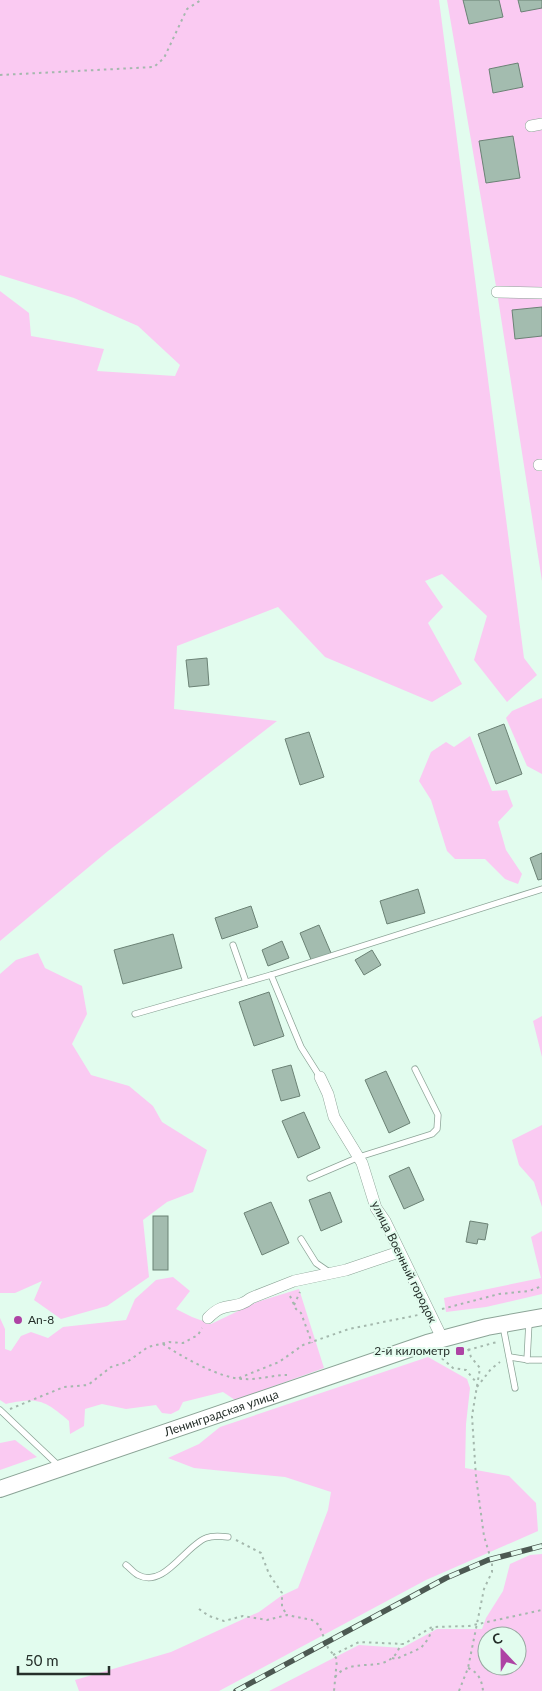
<svg xmlns="http://www.w3.org/2000/svg" width="542" height="1691" viewBox="0 0 542 1691" font-family="Lato,sans-serif">
	<style>
		.green { fill: #facaf2; fill-rule: evenodd }
		.building { fill: #a3bcaf; stroke: #6b8275 }
		.lines { fill: none; stroke-linecap: round; stroke-linejoin: round }
		.lane-casing { stroke: #8ca497; stroke-width: 7 }
		.street-casing { stroke: #8ca497; stroke-width: 12 }
		.secondary-casing { stroke: #8ca497; stroke-width: 18 }
		.path { stroke: #a4b8ad; stroke-width: 2; stroke-dasharray: 2.5 4; stroke-linecap: butt }
		.lane { stroke: #fff; stroke-width: 5.5 }
		.street { stroke: #fff; stroke-width: 11 }
		.secondary { stroke: #fff; stroke-width: 16 }
		.rail-casing { stroke: #4c5952; stroke-width: 5.5 }
		.rail { stroke: #e2fcee; stroke-width: 4; stroke-dasharray: 11; stroke-linecap: butt }
		.poi-dot { fill: #ae43a4; stroke: #e2fcee; stroke-width: 2 }
		.labels { text-anchor: middle; stroke-width: 4; stroke-linejoin: round; paint-order: stroke }
		.street-label { font-size: 12px; fill: #252f2a; stroke: #e2fcee }
		.poi-label { font-size: 12px; fill: #252f2a; stroke: #e2fcee; text-anchor: start }
	</style>
	<rect width="100%" height="100%" fill="#e2fcee"/>
	<g class="green">
		<path d="M0,0H439L524,658L537,675L507,702L474,660L487,616L442,574L425,581L443,607L428,623L462,684L432,702L325,657L278,607L177,646L174,709L277,721L108,851L0,941V291L29,313L31,336L104,349L97,371L175,376L180,365L138,326L74,298L0,275Z"/>
		<path d="M447,0H542V581L497,292Z"/>
		<path d="M542,698V774L527,766L506,718L512,711Z"/>
		<path d="M470,736L492,791L507,790L513,806L498,822L506,850L522,874L518,884L505,879L485,859H455L447,851L431,800L419,781L431,752L446,742L454,747Z"/>
		<path d="M38,953L45,968L82,986L87,1014L72,1044L91,1075L129,1086L153,1106L162,1122L207,1150L193,1192L167,1202L143,1220L149,1277L107,1306L61,1319L34,1300L42,1281L15,1293H0V974L16,960Z"/>
		<path d="M542,1016V1057L533,1021Z"/>
		<path d="M542,1125V1207L534,1182L519,1165L512,1140Z"/>
		<path d="M542,1231V1294L486,1307L446,1312L444,1298L541,1278L531,1237Z"/>
		<path d="M173,1277L190,1291L176,1309L192,1317L211,1324L257,1302L299,1289L324,1368L235,1400L223,1392L183,1402L179,1410L171,1414L162,1413L156,1405L126,1409L102,1404L85,1409L84,1426L70,1434L69,1421C44,1400 38,1397 6,1404L0,1400V1318L5,1329V1349L11,1351L21,1336L31,1332L48,1338L63,1327L126,1320L135,1299L156,1280Z"/>
		<path d="M428,1357L467,1379L470,1388L466,1424L465,1468L509,1476L536,1503L538,1531L426,1580L219,1691H79L75,1680L171,1652L259,1612L281,1596L298,1588L328,1510L331,1492L285,1477L194,1468L168,1458L199,1444L220,1427Z"/>
		<path d="M15,1440L37,1457L0,1470V1443Z"/>
		<path d="M542,1554V1691H269L359,1645L402,1648L437,1629H482L486,1618L503,1591L510,1564L530,1555ZM487,1636H517V1666H487Z"/>
	</g>
	<g class="building">
		<path d="M463,0H499L503,17L469,24Z"/>
		<path d="M518,0H542V8L521,12Z"/>
		<path d="M518,63L523,87L493,93L489,69Z"/>
		<path d="M513,136L520,178L486,183L479,141Z"/>
		<path d="M542,307V336L515,339L512,310Z"/>
		<path d="M207,658L209,685L189,687L186,660Z"/>
		<path d="M504,724L522,774L496,784L478,734Z"/>
		<path d="M309,732L324,777L300,785L285,739Z"/>
		<path d="M542,853V879L538,880L530,858Z"/>
		<path d="M418,889L425,913L387,924L380,901Z"/>
		<path d="M251,906L258,927L222,939L215,918Z"/>
		<path d="M319,925L331,953L312,962L300,933Z"/>
		<path d="M173,934L182,968L123,984L114,950Z"/>
		<path d="M282,941L289,958L268,966L262,950Z"/>
		<path d="M372,950L381,965L364,975L355,960Z"/>
		<path d="M269,992L284,1036L254,1046L239,1002Z"/>
		<path d="M291,1065L300,1096L281,1101L272,1070Z"/>
		<path d="M386,1071L410,1123L389,1133L365,1080Z"/>
		<path d="M304,1112L320,1148L298,1158L282,1121Z"/>
		<path d="M409,1167L424,1200L404,1209L389,1176Z"/>
		<path d="M330,1192L342,1222L321,1231L309,1200Z"/>
		<path d="M271,1202L289,1243L262,1255L244,1213Z"/>
		<rect x="153" y="1216" width="15" height="54"/>
		<path d="M470,1221L488,1224L485,1240L478,1239L477,1244L466,1242Z"/>
	</g>
	<g class="lines">
		<g class="lane-casing">
			<g id="lane">
				<path d="M233,945L246,982"/>
				<path d="M135,1014L271,975"/>
				<path d="M320,1077L301,1047L271,975L542,889"/>
				<path d="M310,1178L359,1157L432,1134L437,1129L438,1115L415,1069"/>
				<path d="M301,1239L316,1263L329,1272"/>
				<path d="M503,1326L515,1388"/>
				<path d="M510,1357L529,1360H542"/>
				<path d="M527,1360L529,1322"/>
				<path d="M0,1410L60,1467"/>
				<path d="M126,1565C130,1568 134,1573 138,1575C164,1589 185,1546 206,1538C213,1535 221,1536 228,1537"/>
			</g>
		</g>
		<g class="street-casing">
			<g id="street">
				<path d="M531,126L542,124"/>
				<path d="M497,292L542,293"/>
				<path d="M539,465H542"/>
				<path d="M320,1077L328,1094L334,1117L362,1163L376,1208L385,1221L442,1338"/>
				<path d="M208,1318C226,1299 234,1312 251,1298L294,1281L346,1270L399,1252"/>
			</g>
		</g>
		<g class="secondary-casing">
			<g id="secondary">
				<path id="s1" d="M0,1489L427,1343L487,1327L542,1317"/>
			</g>
		</g>
		<g class="path">
			<path d="M0,75L154,67L164,58L187,9L201,0"/>
			<path d="M290,1296L296,1309L301,1313L312,1343"/>
			<path d="M294,1305L300,1292"/>
			<path d="M442,1309L499,1294L529,1291L542,1286"/>
			<path d="M163,1344C182,1357 221,1379 244,1379C258,1380 273,1375 287,1375"/>
			<path d="M468,1350L497,1342"/>
			<path d="M437,1354L453,1368L466,1370L476,1382"/>
			<path d="M239,1378L279,1362L303,1345L349,1329L418,1315"/>
			<path d="M477,1387L491,1369L500,1362"/>
			<path d="M10,1409L64,1387L88,1385L111,1367L127,1362L148,1347L169,1342L183,1343L198,1335L202,1328"/>
			<path d="M236,1540L261,1553L269,1574L282,1593V1607L287,1615"/>
			<path d="M199,1609L209,1616L224,1621L243,1616L267,1620L287,1615L312,1620L319,1625L328,1648L337,1659L334,1691"/>
			<path d="M333,1655L359,1642L404,1644L432,1627L469,1626L542,1610"/>
			<path d="M392,1658L396,1659L421,1648L428,1639L434,1626"/>
			<path d="M468,1668C478,1672 482,1680 483,1691"/>
			<path d="M335,1677C351,1657 377,1672 393,1657C397,1654 399,1648 401,1644"/>
			<path d="M459,1691L468,1668L484,1589L492,1572V1563L484,1536L476,1477L472,1416L480,1368L471,1357L467,1346"/>
		</g>
		<use href="#lane" class="lane"/>
		<use href="#street" class="street"/>
		<use href="#secondary" class="secondary"/>
		<g class="rail-casing">
			<path id="rail" d="M236,1691L446,1578L488,1560L542,1546"/>
		</g>
		<use href="#rail" class="rail"/>
	</g>
	<g class="poi-dot">
		<circle cx="18" cy="1320" r="5"/>
		<rect x="455" y="1346" width="10" height="10" rx="2.5"/>
	</g>
	<g class="labels">
		<g class="street-label">
			<text transform="translate(404 1262) rotate(64)" y="4">улица Военный городок</text>
			<text dy="4" stroke="none"><textPath href="#s1" startOffset="234">Ленинградская улица</textPath></text>
		</g>
		<g class="poi-label">
			<text x="28" y="1324">An-8</text>
			<text x="450" y="1355" text-anchor="end">2-й километр</text>
		</g>
	</g>
	<g transform="translate(502 1651) rotate(338)"><circle r="24" fill="#e2fcee" stroke="#96aaa0"/>
	<path d="M0-4L9 19L0 12L-9 19Z" fill="#ae43a4"/>
	<text y="-8" font-size="14" font-weight="bold" text-anchor="middle" fill="#252f2a">С</text>
	</g>
	<path d="M18 1666v8h91v-8" fill="none" stroke="#252f2a" stroke-width="2.5"/>
	<text x="25" y="1666" font-size="15" fill="#252f2a" stroke="#e2fcee" stroke-width="4" paint-order="stroke">50 m</text>
</svg>
